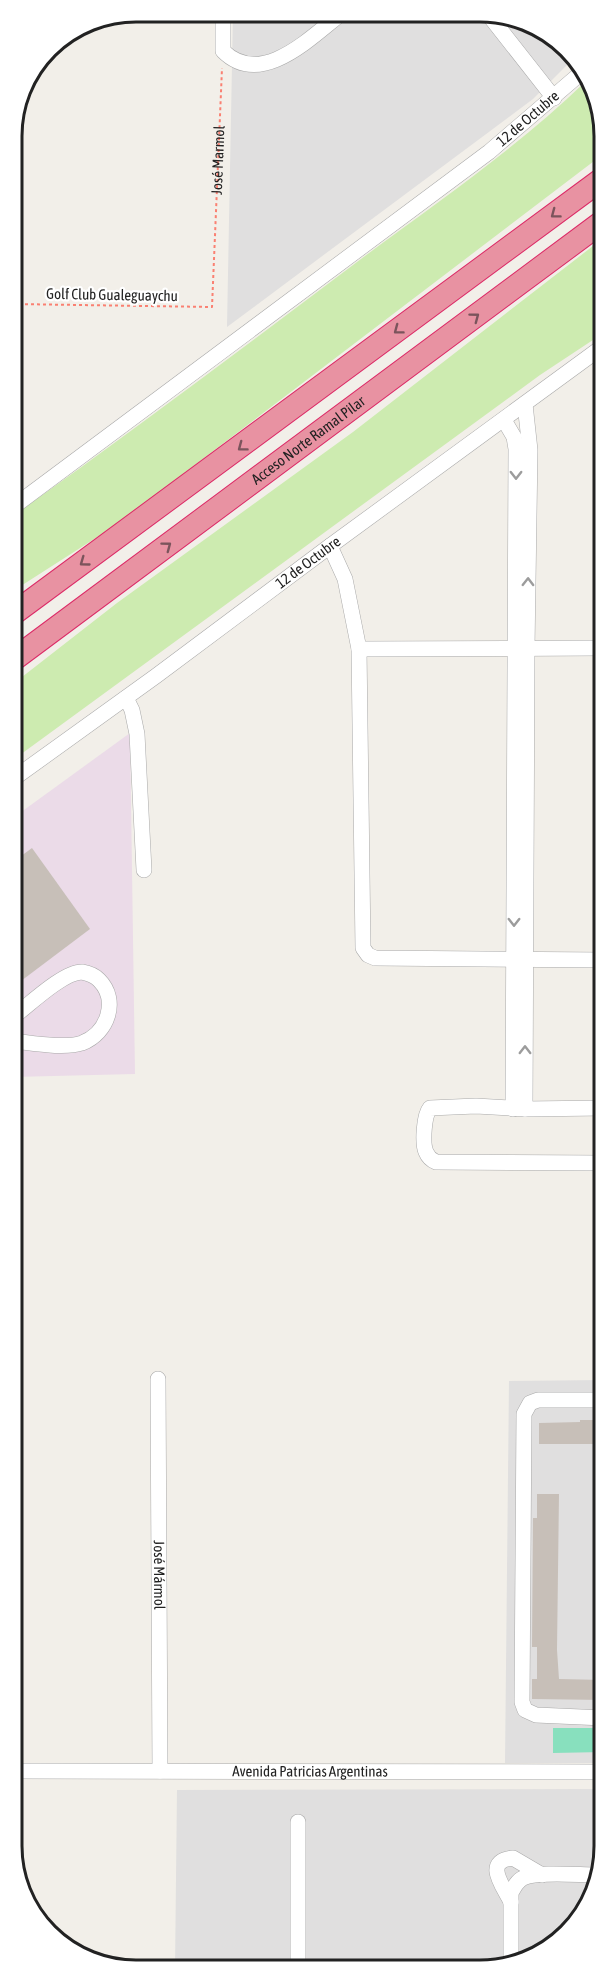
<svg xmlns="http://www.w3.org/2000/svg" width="616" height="1983" viewBox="0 0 616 1983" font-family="'Asap Condensed',sans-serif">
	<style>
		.residential { fill: #e0dfdf }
		.industrial { fill: #ebdbe8 }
		.grass { fill: #cdebb0 }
		.pitch { fill: #88e0be }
		.building { fill: #c7bfb8 }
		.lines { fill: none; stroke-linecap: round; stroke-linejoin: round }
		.minor-casing { stroke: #a9a9a9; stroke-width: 16 }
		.highway-casing { stroke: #dc2a67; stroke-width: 24 }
		.path { stroke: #fa8072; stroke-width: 2; stroke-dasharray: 3 3; stroke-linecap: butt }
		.minor { stroke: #fff; stroke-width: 15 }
		.highway { stroke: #e892a2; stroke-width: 22 }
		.oneway { stroke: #7b545c }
		.oneway2 { stroke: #9c9c9c }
		.labels { text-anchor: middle; stroke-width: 4.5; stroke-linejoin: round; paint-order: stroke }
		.street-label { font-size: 15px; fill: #222; stroke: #fff }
		.rim { fill: none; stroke: #222; stroke-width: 3 }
	</style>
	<rect width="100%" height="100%" fill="#f2efe9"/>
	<g class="residential">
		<path d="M233,13L504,14L568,49L573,59L533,99L227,327Z"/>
		<path d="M603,1380L604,1763H505L509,1381Z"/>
		<path d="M604,1789V1854L573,1929L503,1969H175L177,1790Z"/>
	</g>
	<path class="industrial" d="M130,733L135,1074L13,1077V818Z"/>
	<g class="grass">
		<path d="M585,82L602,113V155L116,525L13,591V516C129,434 243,348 357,262C433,205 517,148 585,82Z"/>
		<path d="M602,239V334L540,375L13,760V684L117,603L353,432Z"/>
	</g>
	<path class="pitch" d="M553,1728H604V1752L553,1753Z"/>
	<g class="building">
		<path d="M32,848L90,929L13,987V862Z"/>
		<path d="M580,1420H601V1444H539V1423L580,1422Z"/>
		<path d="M537,1494H559L557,1650L559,1679L604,1680V1700L532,1699V1679H537V1647H532L533,1518H537Z"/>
	</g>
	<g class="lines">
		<g class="minor-casing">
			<g id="minor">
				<path d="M223,13V51C261,89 311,37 342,13"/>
				<path d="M488,14L554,98"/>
				<path d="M525,404L530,450L527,649L525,1109"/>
				<path d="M504,420L514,437L516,449L513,1109"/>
				<path id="s2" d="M13,507L489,152L581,73"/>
				<path d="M330,546L345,579L359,649L363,948L368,955L375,958L603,960"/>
				<path d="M359,649L602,648"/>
				<path d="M126,698L132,710L137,734L144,870"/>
				<path id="s3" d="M13,779L156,676L330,546L602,347"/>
				<path d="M13,1017C29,1005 63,972 82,972C88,973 95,976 99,980C119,1000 108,1033 82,1043C64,1049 32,1043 13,1041"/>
				<path d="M603,1108L525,1109L476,1106L430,1108C424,1115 422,1143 426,1152C428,1157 431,1160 436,1162L603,1163"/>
				<path id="s4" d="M158,1379L160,1771"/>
				<path d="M603,1400H538L530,1403L524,1414L522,1702L525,1710L536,1715L604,1718"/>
				<path id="s5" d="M14,1771L604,1772"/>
				<path d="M298,1822V1969"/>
				<path d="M511,1902C504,1887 482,1861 513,1858L542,1875"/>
				<path d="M511,1964V1893C514,1887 517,1881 523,1878C537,1871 578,1875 595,1875"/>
			</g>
		</g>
		<g class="highway-casing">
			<g id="highway">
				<path d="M13,614L602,179"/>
				<path id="s6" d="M13,660L602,222"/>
			</g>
		</g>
		<path class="path" id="s1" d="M13,304L212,307L222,68"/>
		<use href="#minor" class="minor"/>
		<use href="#highway" class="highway"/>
	</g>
	<defs><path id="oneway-chevron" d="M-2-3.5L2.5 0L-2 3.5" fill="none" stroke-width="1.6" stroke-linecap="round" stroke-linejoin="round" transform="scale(1.5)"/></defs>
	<g class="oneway">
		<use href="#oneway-chevron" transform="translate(555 214) rotate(143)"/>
		<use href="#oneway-chevron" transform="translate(475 317) rotate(-37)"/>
		<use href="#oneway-chevron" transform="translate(398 330) rotate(143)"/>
		<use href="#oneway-chevron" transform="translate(242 447) rotate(143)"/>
		<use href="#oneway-chevron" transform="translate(167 546) rotate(-37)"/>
		<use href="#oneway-chevron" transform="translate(84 562) rotate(144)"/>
	</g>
	<g class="oneway2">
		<use href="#oneway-chevron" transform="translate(516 475) rotate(90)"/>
		<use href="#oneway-chevron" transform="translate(528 582) rotate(-89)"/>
		<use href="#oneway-chevron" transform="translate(514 922) rotate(90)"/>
		<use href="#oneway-chevron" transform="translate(525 1050) rotate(-90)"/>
	</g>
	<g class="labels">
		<g class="street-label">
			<text dy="5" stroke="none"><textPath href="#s2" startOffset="645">12 de Octubre</textPath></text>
			<text dy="5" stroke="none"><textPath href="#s1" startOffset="346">José Marmol</textPath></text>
			<text transform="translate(112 295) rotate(1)" y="5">Golf Club Gualeguaychu</text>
			<text dy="5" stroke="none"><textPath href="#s6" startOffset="368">Acceso Norte Ramal Pilar</textPath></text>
			<text dy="5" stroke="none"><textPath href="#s3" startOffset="366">12 de Octubre</textPath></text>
			<text dy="5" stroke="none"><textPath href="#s4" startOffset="196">José Mármol</textPath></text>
			<text dy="5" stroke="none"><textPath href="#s5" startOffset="296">Avenida Patricias Argentinas</textPath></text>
		</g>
	</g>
	<path d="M0 0H616V1983H0ZM136 22H480A114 114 0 0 1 594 136V1846A114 114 0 0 1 480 1960H136A114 114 0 0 1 22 1846V136A114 114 0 0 1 136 22Z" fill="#fff" fill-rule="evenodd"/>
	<path class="rim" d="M136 22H480A114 114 0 0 1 594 136V1846A114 114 0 0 1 480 1960H136A114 114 0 0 1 22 1846V136A114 114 0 0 1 136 22Z"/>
</svg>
